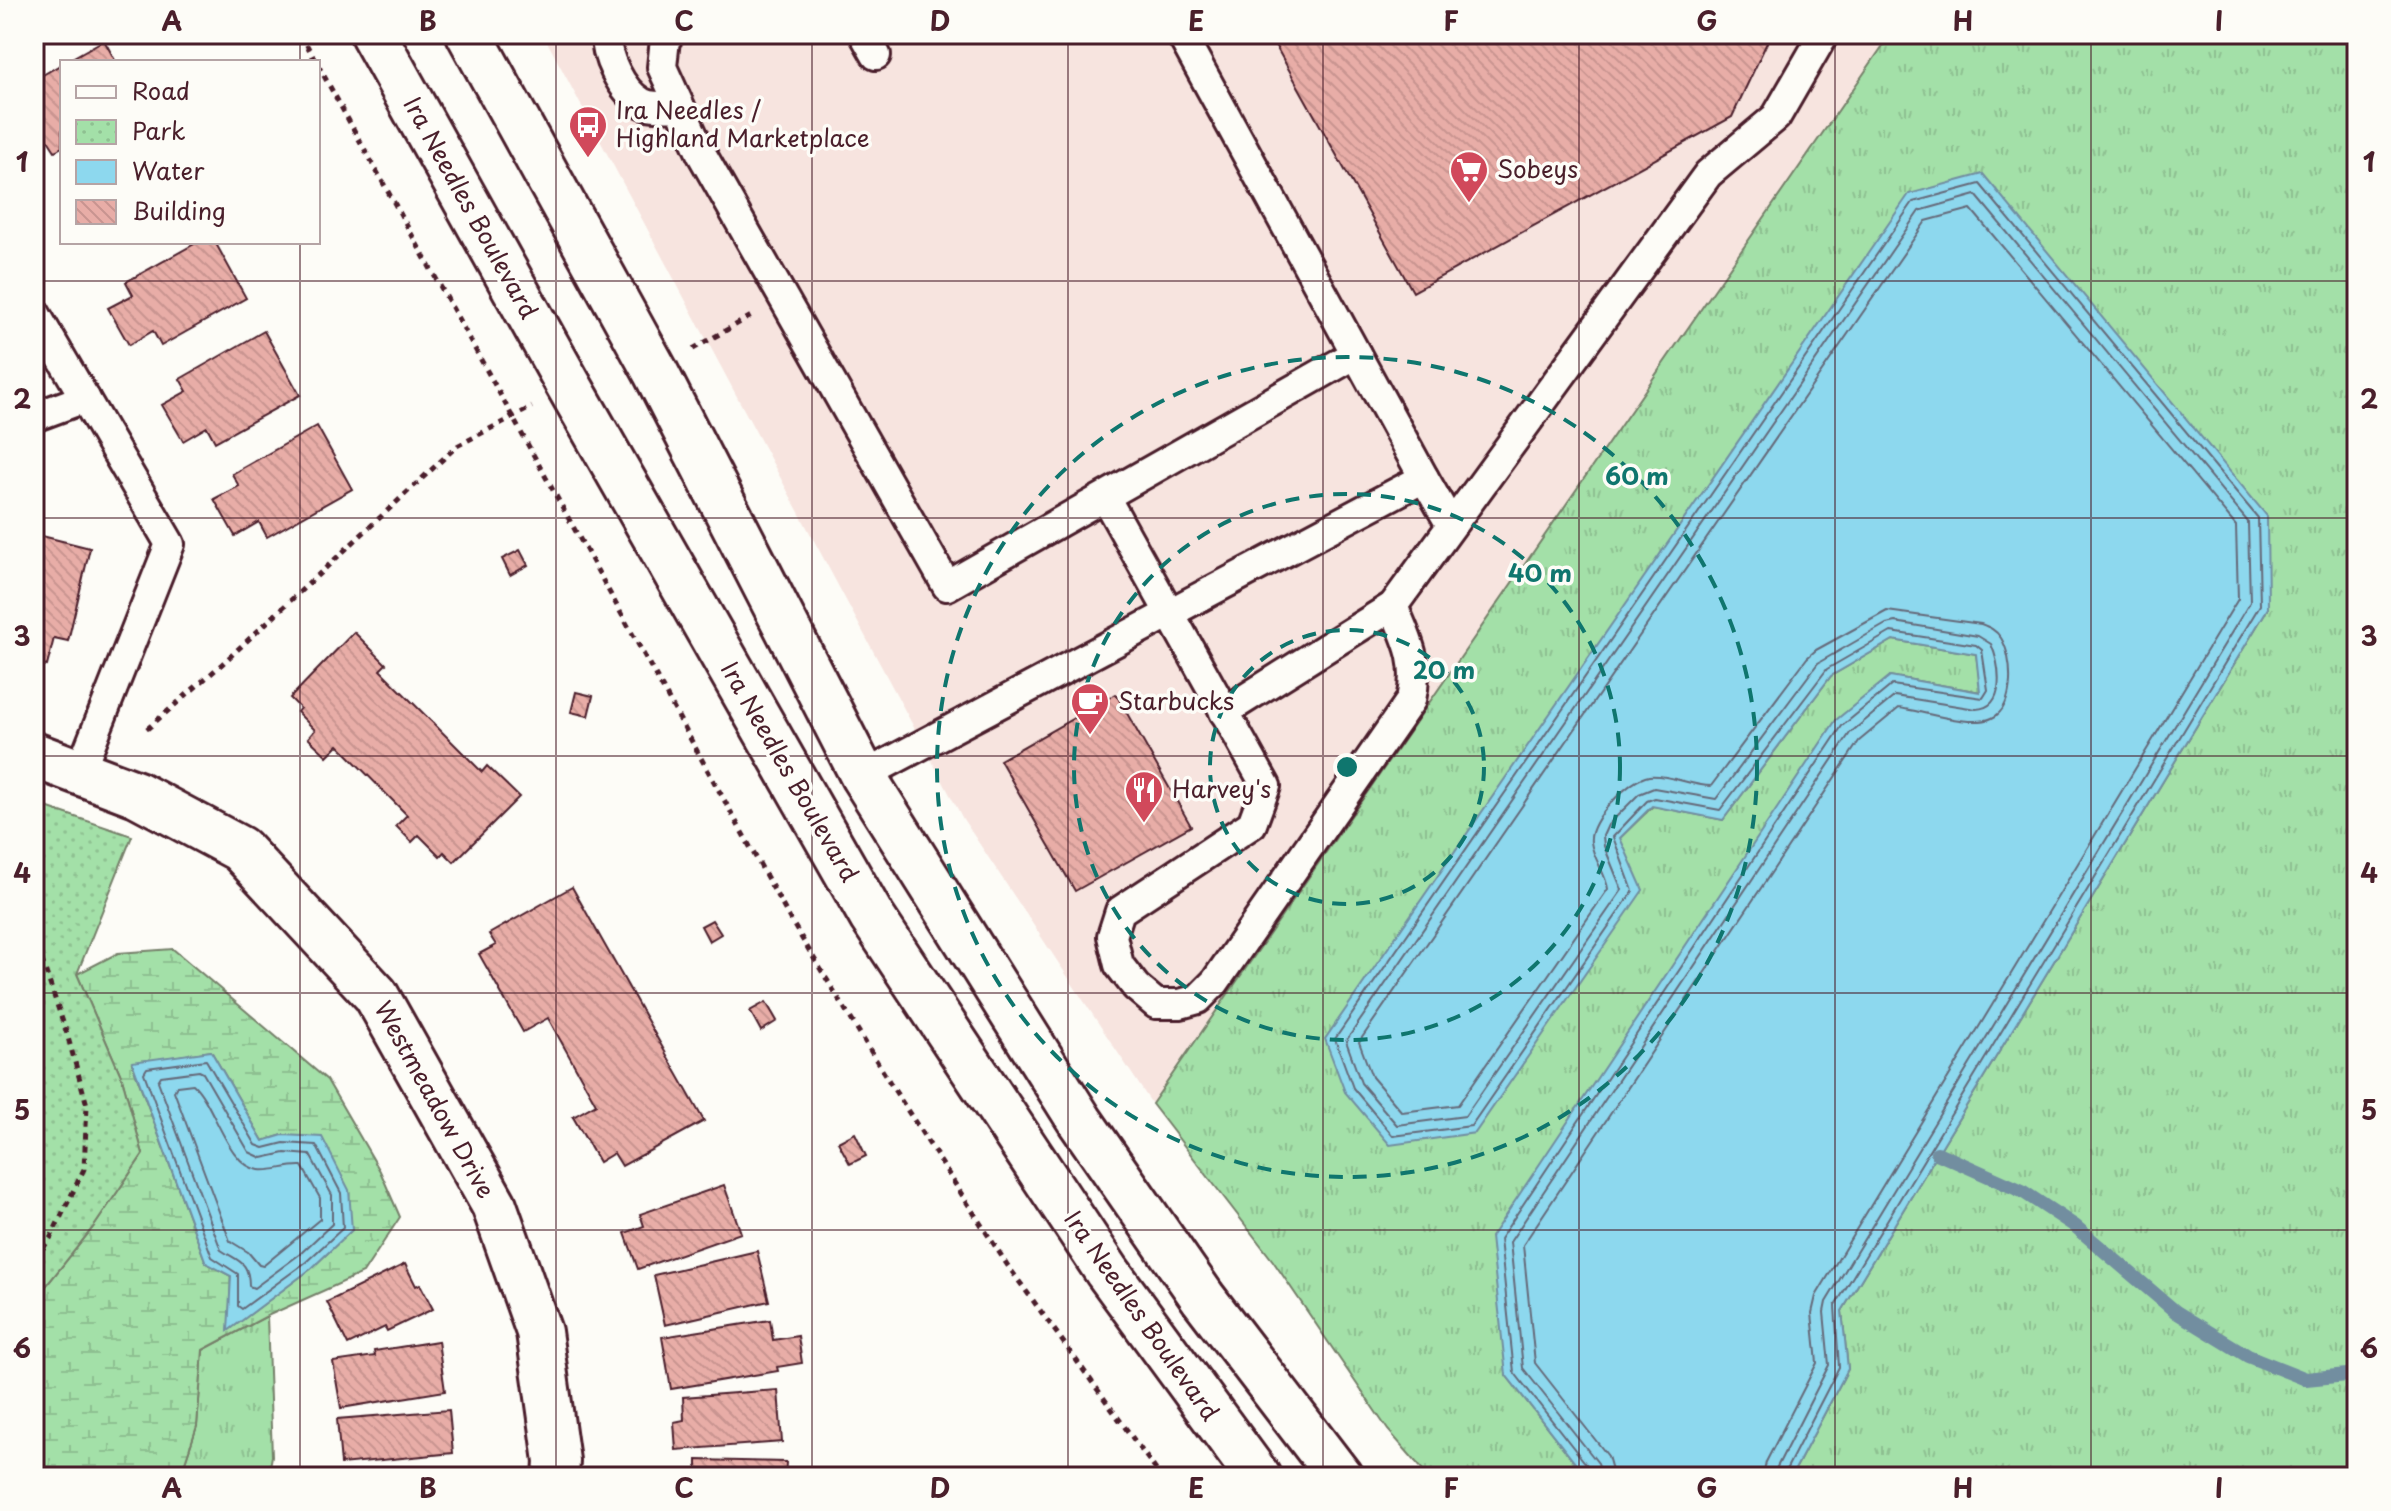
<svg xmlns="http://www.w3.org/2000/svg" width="2391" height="1511" viewBox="0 0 2391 1511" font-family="'Playpen Sans',sans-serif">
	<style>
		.built { fill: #f7e4df }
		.grass { fill: url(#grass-tufts); stroke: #76806a; stroke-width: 2 }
		.wetland { fill: url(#wetland-marsh); stroke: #76806a; stroke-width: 2; fill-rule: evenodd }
		.park { fill: url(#park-dots); stroke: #76806a; stroke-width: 2 }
		.water { fill: #8dd8ee; stroke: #728ea0; stroke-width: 2 }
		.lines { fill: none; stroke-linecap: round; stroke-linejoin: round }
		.shore { stroke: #656979; stroke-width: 2 }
		.stream { stroke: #728ea0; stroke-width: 14 }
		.building { fill: url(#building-back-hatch); stroke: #4a1f2b; stroke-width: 2 }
		.lane-casing { stroke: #4a1f2b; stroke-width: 34 }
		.street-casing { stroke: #4a1f2b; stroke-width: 50 }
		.secondary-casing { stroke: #4a1f2b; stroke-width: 50 }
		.path { stroke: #4a1f2b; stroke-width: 5; stroke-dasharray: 6 6; stroke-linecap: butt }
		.lane { stroke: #fdfcf7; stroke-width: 28 }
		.street { stroke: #fdfcf7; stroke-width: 44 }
		.secondary { stroke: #fdfcf7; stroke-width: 44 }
		.grid { fill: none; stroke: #4a1f2b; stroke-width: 2; stroke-opacity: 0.55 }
		.ring { fill: none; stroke: #0f766e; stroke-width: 4; stroke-dasharray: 14 10 }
		.labels { text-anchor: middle; stroke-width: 7; stroke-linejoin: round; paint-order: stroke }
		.poi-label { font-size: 24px; fill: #4a1f2b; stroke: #fdfcf7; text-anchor: start }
		.street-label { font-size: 24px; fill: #4a1f2b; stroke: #fdfcf7 }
		.centre { fill: #0f766e; stroke: #fdfcf7; stroke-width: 4 }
		.ring-label { font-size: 24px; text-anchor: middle; font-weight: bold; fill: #0f766e; stroke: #fdfcf7; stroke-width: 7; stroke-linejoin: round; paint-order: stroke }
		.neatline { fill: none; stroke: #4a1f2b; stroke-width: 3 }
		.grid-label { font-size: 26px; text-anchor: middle; font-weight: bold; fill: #4a1f2b }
	</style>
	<defs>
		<pattern id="grass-tufts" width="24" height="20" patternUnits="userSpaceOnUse" patternTransform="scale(2)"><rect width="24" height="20" fill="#a3e0a8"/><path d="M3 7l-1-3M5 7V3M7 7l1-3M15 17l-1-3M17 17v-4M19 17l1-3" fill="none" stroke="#8ec091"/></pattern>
		<pattern id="wetland-marsh" width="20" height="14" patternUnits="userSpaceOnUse" patternTransform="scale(2)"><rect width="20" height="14" fill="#a3e0a8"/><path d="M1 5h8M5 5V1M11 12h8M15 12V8" fill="none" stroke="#8ec091"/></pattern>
		<pattern id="park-dots" width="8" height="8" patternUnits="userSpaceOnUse" patternTransform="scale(2)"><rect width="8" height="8" fill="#a3e0a8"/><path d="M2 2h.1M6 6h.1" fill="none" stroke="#8ec091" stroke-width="1.8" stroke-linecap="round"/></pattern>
		<pattern id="building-back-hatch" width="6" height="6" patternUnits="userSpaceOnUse" patternTransform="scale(2)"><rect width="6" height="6" fill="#e8ada7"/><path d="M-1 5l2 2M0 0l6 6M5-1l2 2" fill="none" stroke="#c89490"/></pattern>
	</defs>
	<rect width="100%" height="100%" fill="#fdfcf7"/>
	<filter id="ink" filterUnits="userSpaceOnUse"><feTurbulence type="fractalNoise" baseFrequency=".0125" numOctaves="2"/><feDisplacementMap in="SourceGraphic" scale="16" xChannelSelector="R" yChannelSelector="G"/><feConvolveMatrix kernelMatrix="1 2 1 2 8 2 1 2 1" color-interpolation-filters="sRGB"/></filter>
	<g filter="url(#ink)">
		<path class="built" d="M543,34H1891L1152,1104L963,819Z"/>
		<g class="grass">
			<path d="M1891,34H2357V1477H1791L1848,1369L1842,1311L2268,608L1983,175L1620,838L1653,806L1723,820L1831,676L1893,640L1976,654L1981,692L1890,676L1506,1375L1586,1477H1429L1388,1430L1273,1261L1152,1104Z"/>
			<path d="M267,1316L272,1456L268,1477H180L197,1426L203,1350Z"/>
		</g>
		<path class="wetland" d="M173,949L327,1080L380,1171L400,1217L363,1273L267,1316L203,1350L197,1426L180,1477H34V1301L95,1225L143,1154L122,1078L77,974L118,953ZM211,1051L263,1141L283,1135L352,1230L312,1268L229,1330L231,1276L206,1263L132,1063Z"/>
		<path class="park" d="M34,803L132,836L77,974L122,1078L143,1154L95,1225L34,1301Z"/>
		<g class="water">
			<path d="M1983,174L2267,516L2268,608L1842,1311L1848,1369L1791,1477H1586L1506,1375L1491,1237L1836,720L1890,676L1980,692L1976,654L1893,640L1831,676L1723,820L1652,806L1620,838L1643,890L1475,1133L1390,1145L1345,1092L1325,1039L1909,194Z"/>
			<path d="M211,1051L263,1141L283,1135L322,1137L349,1190L352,1230L312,1268L228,1331L231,1276L206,1263L132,1062Z"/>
		</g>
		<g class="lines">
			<g class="shore">
				<path d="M206,1060L256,1145L264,1148L284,1143L316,1145L341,1193L343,1228L306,1262L242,1309L238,1306V1274L212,1257L144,1073L147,1068Z"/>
				<path d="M199,1071L203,1073L249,1152L262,1158L285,1153L310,1155L332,1195V1224L300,1254L254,1288L249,1286C249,1261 239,1262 221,1250L158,1081L161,1076Z"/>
				<path d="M193,1084C215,1104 227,1166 259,1170C274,1172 287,1165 302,1166L320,1198V1219L263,1266L259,1265L248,1252L230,1241L174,1091L177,1086Z"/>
				<path d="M1592,1477L1590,1469L1514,1372L1500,1239L1842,726L1892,685L1983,698L1988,690L1982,650L1976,645L1891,632L1827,669L1720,810L1655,798L1647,801L1613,837L1633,891L1471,1126L1393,1136L1353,1088L1335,1039L1913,202L1980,184L2258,518L2260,605L1835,1306L1839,1367L1786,1470L1785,1477"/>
				<path d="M1602,1477L1598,1463L1523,1368L1510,1242L1850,733L1895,696L1976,709C2007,708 2000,665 1991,644L1978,636L1895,622L1886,624L1818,663L1716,799L1654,788L1639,794L1608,825L1603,836L1604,846L1622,890L1465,1116L1397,1125L1361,1083L1346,1041L1919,211L1976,195L2248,522L2250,602L1826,1302L1824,1312L1829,1365L1777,1467L1775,1477"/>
				<path d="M1614,1477L1608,1456L1535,1363L1523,1245L1859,741L1899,708C1922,711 1972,728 1992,718C2016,707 2013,657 2001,638C1996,630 1989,627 1981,624L1887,611L1816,650L1807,658L1711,786C1691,786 1670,774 1649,776C1629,779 1588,821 1591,842C1593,859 1606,873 1608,889L1458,1105L1402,1112L1372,1077L1359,1042L1926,221L1971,209L2236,526L2238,599L1816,1296L1812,1313L1817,1363L1766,1462L1763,1477"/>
			</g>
			<path class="stream" d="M1937,1153L2022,1191L2075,1226L2176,1312L2248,1356L2306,1379L2357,1374"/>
		</g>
		<g class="building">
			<path d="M1269,34H1771L1732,117L1413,292Z"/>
			<path d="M104,40L116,62H65Z"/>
			<path d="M62,64V147L55,151L46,137L34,144V80Z"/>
			<path d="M198,242H215L246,298L161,346L153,331L129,345L108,308L133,295L126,282Z"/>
			<path d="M264,331L300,395L215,442L207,427L183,441L162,405L187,391L180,379Z"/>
			<path d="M317,426L352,489L267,537L259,522L235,536L214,499L239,486L232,474Z"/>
			<path d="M34,534L90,548L68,641L54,638L47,666L34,663Z"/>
			<path d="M520,550L528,565L510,575L502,559Z"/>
			<path d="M354,632L386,664L380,670L482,772L487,766L519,797L454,862L444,852L440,856L419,835L412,842L396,826L407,815L338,745L327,756L308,738L315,730L297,712L300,708L290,698Z"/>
			<path d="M576,692L593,696L588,716L571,712Z"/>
			<path d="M1116,694L1191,826L1075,891L1000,760Z"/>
			<path d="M572,887L704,1121L622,1166L614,1153L599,1162L573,1117L596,1104L548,1018L523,1032L479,954L496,945L489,934Z"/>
			<path d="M712,920L721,934L709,941L701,926Z"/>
			<path d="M766,1002L777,1021L761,1031L750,1011Z"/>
			<path d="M855,1133L866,1156L850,1164L838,1142Z"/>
			<path d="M724,1185L741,1233L638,1269L625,1233L644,1226L640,1214Z"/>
			<path d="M757,1251L769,1301L665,1325L654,1275Z"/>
			<path d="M405,1264L416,1286L420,1284L433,1309L387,1331L385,1327L348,1345L327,1302Z"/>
			<path d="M770,1320L773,1340L798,1336L802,1363L777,1367L778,1371L671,1389L662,1337Z"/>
			<path d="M438,1341L445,1391L341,1408L333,1362L375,1356L374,1351Z"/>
			<path d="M778,1390L782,1442L676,1450L674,1422L684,1420L683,1397Z"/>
			<path d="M449,1410L453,1453L341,1464L337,1419Z"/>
			<path d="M697,1460L786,1462L785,1477H676V1474H697Z"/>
		</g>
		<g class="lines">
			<g class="lane-casing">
				<g id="lane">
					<path d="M606,34C605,56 621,90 641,102C650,108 669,106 680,107"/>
					<path d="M670,34L665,39L662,67L701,153L947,586L1356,354"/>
					<path d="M864,34L876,55"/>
					<path d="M34,311L170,544L80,771"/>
					<path d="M34,417L85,398"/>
					<path d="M1424,478L1451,525"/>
					<path d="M1105,497L1266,786L1252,824L1120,911L1112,936L1119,965L1136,987L1156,1004H1180L1198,999L1215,982L1411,700C1420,662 1407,639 1393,606"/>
					<path d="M1224,712L1393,606L1708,174L1776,117L1824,34"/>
					<path d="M863,776L1424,478L1181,34"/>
				</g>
			</g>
			<g class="street-casing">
				<path id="street" d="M34,755L137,794L240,849L376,995L494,1205L539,1332L557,1461L556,1477"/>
			</g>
			<g class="secondary-casing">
				<g id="secondary">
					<path d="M373,34L568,384L872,917L1107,1271L1258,1477"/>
					<path d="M469,34L655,371L863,776L1080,1121L1203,1298L1340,1477"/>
				</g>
			</g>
			<g class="path">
				<path d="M301,34L316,62"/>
				<path d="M318,65L790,919L895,1091L1008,1266L1161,1477"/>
				<path d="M693,349L753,315"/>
				<path d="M147,729L221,665L457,446L532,407"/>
				<path d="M34,937L67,1034L87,1105L84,1169L51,1237L34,1261"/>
			</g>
			<use href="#lane" class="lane"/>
			<use href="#street" class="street"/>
			<use href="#secondary" class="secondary"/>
		</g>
	</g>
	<path class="grid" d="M300,34V62M556,34V1477M812,34V1477M1068,34V1477M1323,34V1477M1579,34V1477M1835,34V1477M2091,34V1477M300,242V1477M34,281H2357M34,518H2357M34,756H2357M34,993H2357M34,1230H2357"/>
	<g class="ring">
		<circle cx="1347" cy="767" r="137"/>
		<circle cx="1347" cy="767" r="273"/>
		<circle cx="1347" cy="767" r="410"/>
	</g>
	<defs>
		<g id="bus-pin" transform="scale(2)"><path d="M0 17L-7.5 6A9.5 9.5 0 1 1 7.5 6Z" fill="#d1495b" stroke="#fdfcf7"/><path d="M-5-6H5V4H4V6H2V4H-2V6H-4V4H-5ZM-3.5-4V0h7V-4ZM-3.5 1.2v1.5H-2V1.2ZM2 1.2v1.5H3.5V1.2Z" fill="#fff"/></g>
		<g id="supermarket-pin" transform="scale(2)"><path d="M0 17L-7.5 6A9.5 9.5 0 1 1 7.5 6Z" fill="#d1495b" stroke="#fdfcf7"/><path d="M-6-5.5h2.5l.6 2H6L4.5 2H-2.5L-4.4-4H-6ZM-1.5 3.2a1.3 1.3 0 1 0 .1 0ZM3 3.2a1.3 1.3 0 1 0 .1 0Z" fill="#fff"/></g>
		<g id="cafe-pin" transform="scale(2)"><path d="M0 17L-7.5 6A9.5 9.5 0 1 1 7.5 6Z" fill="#d1495b" stroke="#fdfcf7"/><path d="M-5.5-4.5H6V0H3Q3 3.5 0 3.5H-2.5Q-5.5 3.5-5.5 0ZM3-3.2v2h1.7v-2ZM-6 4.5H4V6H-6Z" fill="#fff"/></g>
		<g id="restaurant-pin" transform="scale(2)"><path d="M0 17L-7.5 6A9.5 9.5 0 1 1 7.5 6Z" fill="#d1495b" stroke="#fdfcf7"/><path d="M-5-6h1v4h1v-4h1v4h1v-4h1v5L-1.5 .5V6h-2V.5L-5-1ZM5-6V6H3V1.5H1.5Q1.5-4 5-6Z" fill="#fff"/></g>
	</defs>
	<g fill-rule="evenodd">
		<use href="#bus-pin" x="588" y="125"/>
		<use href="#supermarket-pin" x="1469" y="170"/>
		<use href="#cafe-pin" x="1090" y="702"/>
		<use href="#restaurant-pin" x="1144" y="790"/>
	</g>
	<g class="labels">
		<g class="poi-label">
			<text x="616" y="119">Ira Needles /<tspan x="616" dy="28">Highland Marketplace</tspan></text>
			<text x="1497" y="178">Sobeys</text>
			<text x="1118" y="710">Starbucks</text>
			<text x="1172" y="798">Harvey's</text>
		</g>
		<g class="street-label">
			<text transform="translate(470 208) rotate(61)" y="8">Ira Needles Boulevard</text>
			<text transform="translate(789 772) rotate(60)" y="8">Ira Needles Boulevard</text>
			<text transform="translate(434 1100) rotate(61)" y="8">Westmeadow Drive</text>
			<text transform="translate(1141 1316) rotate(55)" y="8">Ira Needles Boulevard</text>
		</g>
	</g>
	<circle cx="1347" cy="767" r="12" class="centre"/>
	<g class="ring-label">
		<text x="1637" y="485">60 m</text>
		<text x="1540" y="582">40 m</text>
		<text x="1444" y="679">20 m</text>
	</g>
	<rect width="2391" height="1511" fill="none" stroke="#fdfcf7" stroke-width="88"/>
	<rect x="60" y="60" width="260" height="184" fill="#fdfcf7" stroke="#b5a4a5" stroke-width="2"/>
	<rect x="76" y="86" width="40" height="12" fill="#fdfcf7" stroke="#b5a4a5" stroke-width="2"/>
	<text x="132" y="100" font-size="24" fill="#4a1f2b">Road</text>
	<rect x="76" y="120" width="40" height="24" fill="url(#park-dots)" stroke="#b5a4a5" stroke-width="2"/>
	<text x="132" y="140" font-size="24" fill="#4a1f2b">Park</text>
	<rect x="76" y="160" width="40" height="24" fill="#8dd8ee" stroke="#b5a4a5" stroke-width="2"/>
	<text x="132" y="180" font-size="24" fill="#4a1f2b">Water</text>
	<rect x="76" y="200" width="40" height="24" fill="url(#building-back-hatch)" stroke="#b5a4a5" stroke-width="2"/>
	<text x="132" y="220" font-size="24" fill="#4a1f2b">Building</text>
	<rect x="44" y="44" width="2303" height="1423" class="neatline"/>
	<g class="grid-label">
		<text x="172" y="31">A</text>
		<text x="428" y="31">B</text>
		<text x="684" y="31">C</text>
		<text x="940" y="31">D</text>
		<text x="1196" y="31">E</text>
		<text x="1451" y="31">F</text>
		<text x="1707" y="31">G</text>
		<text x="1963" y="31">H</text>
		<text x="2219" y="31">I</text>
		<text x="22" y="172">1</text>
		<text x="2369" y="172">1</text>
		<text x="22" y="409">2</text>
		<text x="2369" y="409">2</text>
		<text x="22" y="646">3</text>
		<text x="2369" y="646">3</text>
		<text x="22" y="883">4</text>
		<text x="2369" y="883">4</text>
		<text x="22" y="1120">5</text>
		<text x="2369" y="1120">5</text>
		<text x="22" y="1358">6</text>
		<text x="2369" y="1358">6</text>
		<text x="172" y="1498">A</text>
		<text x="428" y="1498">B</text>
		<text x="684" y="1498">C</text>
		<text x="940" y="1498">D</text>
		<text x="1196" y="1498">E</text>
		<text x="1451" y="1498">F</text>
		<text x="1707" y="1498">G</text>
		<text x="1963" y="1498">H</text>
		<text x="2219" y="1498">I</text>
	</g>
</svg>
